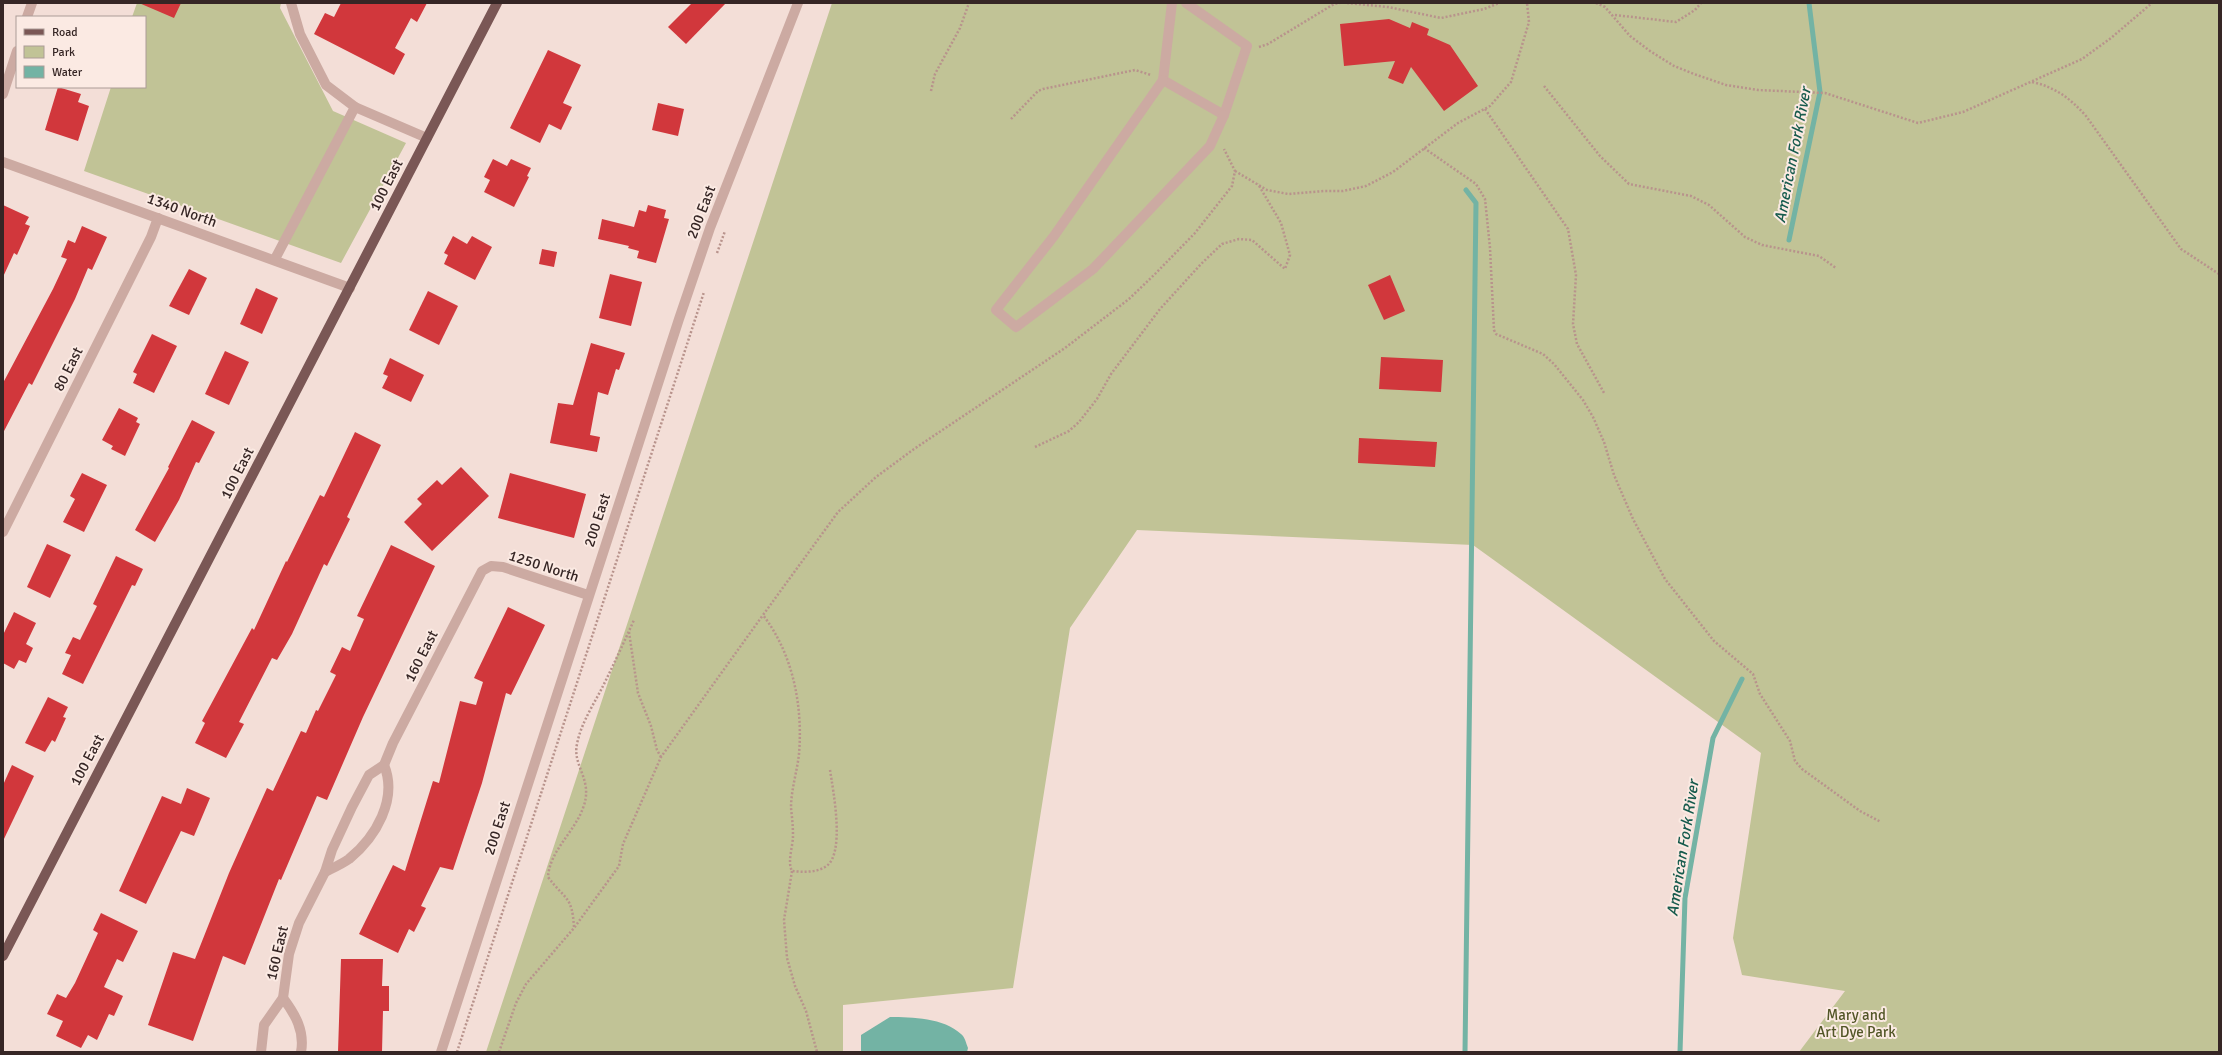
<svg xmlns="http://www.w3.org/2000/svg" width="2222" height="1055" viewBox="0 0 2222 1055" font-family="Signika,sans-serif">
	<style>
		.green { fill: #c1c396 }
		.water { fill: #73b3a4 }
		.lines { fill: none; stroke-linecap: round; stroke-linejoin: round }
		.stream { stroke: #73b3a4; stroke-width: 5 }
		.building { fill: #d1373c }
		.path { stroke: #b8938c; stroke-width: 2.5; stroke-dasharray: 2 2; stroke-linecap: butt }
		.minor { stroke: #ccaaa2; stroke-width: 10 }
		.major { stroke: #7a5755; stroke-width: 10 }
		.labels { text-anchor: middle; stroke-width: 4; stroke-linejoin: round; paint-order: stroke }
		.street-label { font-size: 15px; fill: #362625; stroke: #fbeae3 }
		.park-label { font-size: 15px; fill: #525627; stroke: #fbeae3 }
		.water-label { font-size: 16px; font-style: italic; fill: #175b4d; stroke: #fbeae3 }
	</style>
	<rect width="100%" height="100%" fill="#f3ded7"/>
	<g class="green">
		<path d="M137,3H281L280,8L333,111L406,143L341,263L84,171L111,87H145V17H132Z"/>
		<path d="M832,3H2219V1052H1799L1845,991L1742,975L1733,938L1761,753L1473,545L1137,530L1070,628L1013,988L843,1005V1052H486Z"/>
	</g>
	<path class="water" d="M890,1017C912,1017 944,1018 961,1034C965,1037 966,1043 968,1048L967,1052H861V1035Z"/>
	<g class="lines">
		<g class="stream">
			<path d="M1789,240L1820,92L1809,3"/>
			<path d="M1465,1052L1476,203L1466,190"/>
			<path d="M1680,1052L1685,898L1713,738L1742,679"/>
		</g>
	</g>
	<g class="building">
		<path d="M139,3H181L174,18Z"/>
		<path d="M341,3H427L417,22L411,18L395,48L405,54L394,75L314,34L325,13L334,17Z"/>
		<path d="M692,3H726L686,44L668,27Z"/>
		<path d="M1389,19L1410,28L1412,22L1429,29L1427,35L1450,45L1478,86L1444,111L1411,67L1403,84L1388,78L1395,61L1344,66L1340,24Z"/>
		<path d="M548,50L581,65L563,103L572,107L561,130L549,124L540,143L510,128Z"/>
		<path d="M58,87L81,94L78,102L89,106L78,141L45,130Z"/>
		<path d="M658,103L684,109L678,136L652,130Z"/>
		<path d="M493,159L507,166L511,159L531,168L527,176L529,177L514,207L484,192L490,180L484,177Z"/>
		<path d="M3,205L29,217L25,224L30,226L17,255L14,253L3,277Z"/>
		<path d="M648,205L666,210L664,218L669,219L656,263L637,258L639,251L628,248L629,246L598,239L602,219L634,227L639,210L646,212Z"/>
		<path d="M82,226L107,237L92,270L88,268L75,299L32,385L29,383L3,433V383L53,289L67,259L61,257L68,240L75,243Z"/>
		<path d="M453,236L467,244L472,236L492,247L475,280L444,264L448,255L444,253Z"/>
		<path d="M542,249L557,252L554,267L539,264Z"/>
		<path d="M189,269L207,278L189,315L169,306Z"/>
		<path d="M610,274L642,282L631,326L599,318Z"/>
		<path d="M1390,275L1405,311L1384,320L1368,285Z"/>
		<path d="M256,288L278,298L262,334L240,324Z"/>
		<path d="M428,291L458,306L439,345L409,330Z"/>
		<path d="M152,334L177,346L154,393L133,383L137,374L133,372Z"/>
		<path d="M591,343L625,353L619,370L616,369L608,395L598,392L590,435L600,437L597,452L550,443L558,403L573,405Z"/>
		<path d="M225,351L249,362L229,405L205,394Z"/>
		<path d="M1381,357L1443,360L1441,392L1379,389Z"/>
		<path d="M390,358L424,375L411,402L382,388L388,376L383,374Z"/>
		<path d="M119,408L138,418L136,422L140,424L125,456L111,449L113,446L102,440Z"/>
		<path d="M192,420L215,432L199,463L196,462L179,500L155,542L135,530L169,468L168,467Z"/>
		<path d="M355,432L381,445L347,517L350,519L327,566L324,564L292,634L277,660L272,658L239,722L244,724L226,758L195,743L205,723L202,721L252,628L254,630L286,561L287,562L320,495L324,497Z"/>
		<path d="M1359,438L1437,442L1435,467L1358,463Z"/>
		<path d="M461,467L489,496L432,551L404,522L422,504L417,499L437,480L442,485Z"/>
		<path d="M82,473L107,485L84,532L63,522L75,499L70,496Z"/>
		<path d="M510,473L586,494L574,538L498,518Z"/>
		<path d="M47,544L71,555L50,598L27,587Z"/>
		<path d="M391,545L435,566L363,717L327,800L317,796L281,880L279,879L245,965L223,956L193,1041L148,1025L173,952L195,959L229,873L267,788L273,791L301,731L306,733L316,710L318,711L336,675L330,672L342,647L350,651L364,619L357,616Z"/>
		<path d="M116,556L143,569L135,586L132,585L83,684L62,674L71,655L65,653L73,637L80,640L97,606L93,604Z"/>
		<path d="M508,607L545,625L511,695L506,693L482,783L453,870L440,867L421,906L426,908L414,932L409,929L398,953L359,934L393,865L405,871L433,781L439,783L460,701L476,705L483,682L474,678Z"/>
		<path d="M14,612L36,623L26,644L33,648L26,663L19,660L14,669L3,663V635Z"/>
		<path d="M48,697L68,707L63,717L66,718L55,742L52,740L45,752L25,743Z"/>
		<path d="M12,765L34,776L3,841V785Z"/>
		<path d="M187,788L210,798L194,836L181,831L146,904L119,891L162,796L181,804Z"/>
		<path d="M101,913L138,931L123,962L117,959L104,987L123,996L114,1016L109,1014L97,1040L88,1035L81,1048L56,1036L63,1021L47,1014L57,994L66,998L75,983L98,933L93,930Z"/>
		<path d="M341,959H383L382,986H389V1011H383L382,1052H338Z"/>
	</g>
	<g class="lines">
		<g class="path">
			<path d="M1347,3L1388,7L1441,18L1484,9L1499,3"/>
			<path d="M1596,3L1605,7L1630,36L1650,51L1674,66L1694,74L1726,85L1758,90L1825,93L1918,123L1963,112L2082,59L2111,38L2152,3"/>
			<path d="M1615,15L1676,22L1695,10L1701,3"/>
			<path d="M1259,47L1268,44L1334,4L1340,3"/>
			<path d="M2032,82C2055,87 2070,98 2086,116L2181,249L2219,274"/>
			<path d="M1544,86L1600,156L1629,184L1691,196L1709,205L1745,237L1762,245L1819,256L1836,268"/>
			<path d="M931,91L935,74L960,28L969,3"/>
			<path d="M1485,109L1568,229L1576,275L1573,324L1577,344L1604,393"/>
			<path d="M1011,119L1038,91L1043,89L1135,70L1151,75"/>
			<path d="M1424,148L1476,184L1485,199L1490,248L1494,330L1496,334L1543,354L1554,364L1583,400L1593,417L1604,442L1614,475L1633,519L1665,579L1714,641L1753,674L1760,694L1790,741L1795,761L1802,769L1860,811L1881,822"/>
			<path d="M1235,171L1267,190L1288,194L1324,191H1343L1366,186L1393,172L1458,123L1490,106L1511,82L1529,22L1527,3"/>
			<path d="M717,253L725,231"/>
			<path d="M1035,447L1069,431L1079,422L1097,399L1111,374L1160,309L1201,264L1222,244L1239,239L1252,240L1285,269L1290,255L1281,223L1258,184"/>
			<path d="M629,632L638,693L651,726L657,750L661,757"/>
			<path d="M830,770C833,790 846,856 825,867C815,873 802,872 792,871C787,862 793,846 793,836C793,826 792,817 791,808C791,790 797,772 799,754C803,706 793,654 763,615L838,512L876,477L914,449L1065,348L1129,299L1155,274L1195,233L1232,186L1235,171L1224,149"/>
			<path d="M792,871L784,920L787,958L795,986L806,1011L817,1052"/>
			<path d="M574,927C572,895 565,900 548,877C550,850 574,833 583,808C594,780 572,766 577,744C581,723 594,704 603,686C614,664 624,642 634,620"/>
			<path d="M457,1052L704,292"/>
			<path d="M499,1052L516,1003L526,984L574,928L619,866L623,844L661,757L763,615"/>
		</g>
		<g class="minor">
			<path d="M1172,3L1163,80L1224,115L1247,46L1186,3"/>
			<path d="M27,17L32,3"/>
			<path d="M1163,80L1054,236L996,310L1016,327L1093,269L1210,146L1224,115"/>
			<path d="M3,94L17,51"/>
			<path d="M355,107L427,138"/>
			<path d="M3,162L350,288"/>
			<path d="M275,259L355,107L326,85L300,34L291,3"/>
			<path d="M3,532L151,237L158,218"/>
			<path d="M325,872C333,868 342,864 349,859C376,837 398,799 384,765"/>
			<path d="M283,998C295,1014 305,1031 301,1052"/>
			<path d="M261,1052L264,1025L283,998L289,954L299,923L325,872L332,850L352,807L369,775L384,765L393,743L482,571L491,566L503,567L588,595"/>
			<path d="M441,1052L679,319L710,228L798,3"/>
		</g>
		<path class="major" d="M3,956L497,3"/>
	</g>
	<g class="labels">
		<g class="street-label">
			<text transform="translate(386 185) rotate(-63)" y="5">100 East</text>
			<text transform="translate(182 210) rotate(20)" y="5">1340 North</text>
			<text transform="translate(701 212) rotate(-69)" y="5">200 East</text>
			<text transform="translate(68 369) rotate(-63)" y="5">80 East</text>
			<text transform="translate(237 473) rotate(-63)" y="5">100 East</text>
			<text transform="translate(597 520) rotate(-72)" y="5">200 East</text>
			<text transform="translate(544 566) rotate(18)" y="5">1250 North</text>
			<text transform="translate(421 656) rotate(-63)" y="5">160 East</text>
			<text transform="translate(87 760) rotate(-62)" y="5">100 East</text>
			<text transform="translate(497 828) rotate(-72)" y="5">200 East</text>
			<text transform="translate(277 953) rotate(-77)" y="5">160 East</text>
		</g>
		<g class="park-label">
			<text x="1856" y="1020">Mary and<tspan x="1856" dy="17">Art Dye Park</tspan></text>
		</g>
		<g class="water-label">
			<text transform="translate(1792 155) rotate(-79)" y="6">American Fork River</text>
			<text transform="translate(1682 848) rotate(-81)" y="6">American Fork River</text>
		</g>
	</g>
	<rect width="2222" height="1055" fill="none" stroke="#362625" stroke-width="8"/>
	<rect x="16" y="16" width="130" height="72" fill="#fbeae3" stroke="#ac9c97"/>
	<rect x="24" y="29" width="20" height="6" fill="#7a5755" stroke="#ac9c97"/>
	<text x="52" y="36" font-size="12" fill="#362625">Road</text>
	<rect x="24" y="46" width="20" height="12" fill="#c1c396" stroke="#ac9c97"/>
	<text x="52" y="56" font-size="12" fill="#362625">Park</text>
	<rect x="24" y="66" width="20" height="12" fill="#73b3a4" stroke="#ac9c97"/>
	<text x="52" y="76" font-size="12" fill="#362625">Water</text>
</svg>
